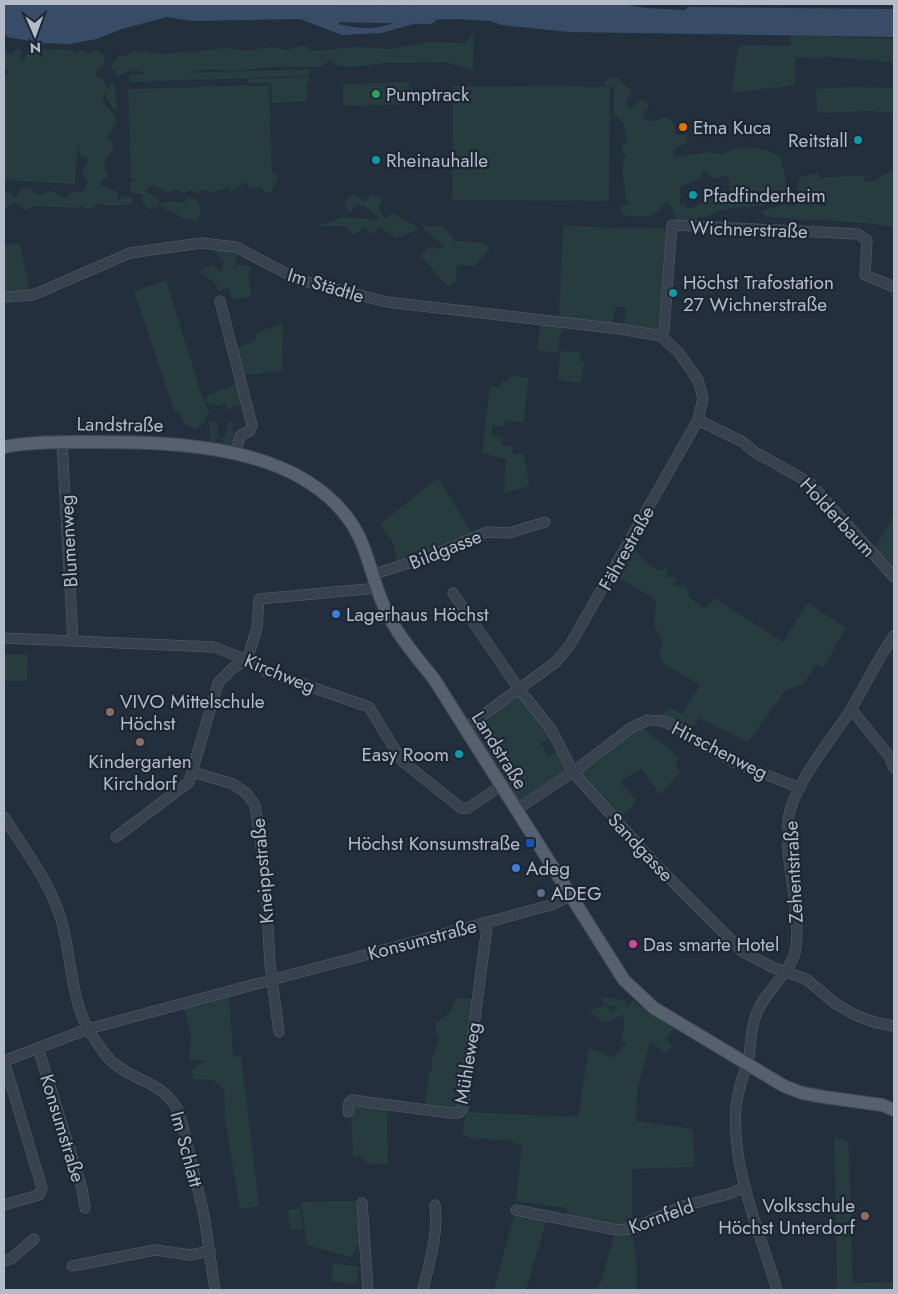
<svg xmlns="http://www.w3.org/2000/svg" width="898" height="1294" viewBox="0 0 898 1294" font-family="Jost,sans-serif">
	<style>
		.green { fill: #263c3f; fill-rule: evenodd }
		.water { fill: #394c67; fill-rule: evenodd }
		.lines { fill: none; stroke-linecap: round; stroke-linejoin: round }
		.river { stroke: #394c67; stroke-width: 16 }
		.minor-casing { stroke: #565f6c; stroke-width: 11 }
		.major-casing { stroke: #414a57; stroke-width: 14 }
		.minor { stroke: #38414e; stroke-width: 10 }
		.major { stroke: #56606e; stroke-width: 12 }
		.leisure-dot { fill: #2e9e5b; stroke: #1d2633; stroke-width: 2 }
		.food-dot { fill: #e8710a; stroke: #1d2633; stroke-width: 2 }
		.culture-dot { fill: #0f9aa8; stroke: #1d2633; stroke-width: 2 }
		.shop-dot { fill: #3f7fe0; stroke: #1d2633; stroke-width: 2 }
		.education-dot { fill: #8d6e63; stroke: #1d2633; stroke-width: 2 }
		.transit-dot { fill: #1a4fb4; stroke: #1d2633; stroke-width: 2 }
		.service-dot { fill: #5c6f8a; stroke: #1d2633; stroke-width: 2 }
		.hotel-dot { fill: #d1479c; stroke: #1d2633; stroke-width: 2 }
		.labels { text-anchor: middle; stroke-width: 4.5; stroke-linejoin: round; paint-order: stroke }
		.poi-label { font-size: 19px; fill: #b4bcc9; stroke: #1d2633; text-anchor: start }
		.street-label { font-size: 19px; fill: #b4bcc9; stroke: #1d2633 }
	</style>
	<rect width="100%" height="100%" fill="#242f3e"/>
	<g class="green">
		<path d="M474,32L473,71L446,62L384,63L354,67L339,66L330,61L319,67H277L232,71L212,69L185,73L309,69V76L130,82L129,75L146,74C136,67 127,72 117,77L111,65L119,55L127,56L131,52L143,51L162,54L231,48L244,51L273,47L288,50L304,45L313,51L354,47L392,49L425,42L465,43Z"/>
		<path d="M790,35L894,39V63L833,57L795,58V85L732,93L738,48L741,45L791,46Z"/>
		<path d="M31,46L51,50L66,49L75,52L82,50L91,54L94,50L102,53L105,57L102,68L95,73L97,77L102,78L108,89L114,81L117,108L113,109L104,92L102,100L114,114L117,122L106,138L112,141L113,150C103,159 103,164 108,176L101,181V185L117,192L119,200L123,196L132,197V205C120,204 108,208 98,203L93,208L84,209L82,205L77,208L35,206L25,210L15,203L7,208L4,206V193L9,192L15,197L22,188H29L37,195L51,191L64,197L73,192H83L88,181L82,172L89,159L80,156L78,141L75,184L4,180V74H10L8,71L4,70V51L12,54L18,48L22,52L20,58L23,62Z"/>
		<path d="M309,77L310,81L307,82V101L272,103L271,83H248V79Z"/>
		<path d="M618,78L630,90L631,95L625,100L630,109L641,100L646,101L649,107L644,113V118L653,122L665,117L674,123L675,134L687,135V143L677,147L673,153L675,157L709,152L722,155C740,144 764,145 781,158C782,167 788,185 787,192C782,209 742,206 729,209C720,211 711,215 702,218L699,226L679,225C677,220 671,203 667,200C664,204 660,210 656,213C649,218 629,218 622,214L621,207L630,203L626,199C626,180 618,173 626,155L622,151L623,144L627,142L624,124L614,114V87L605,86L606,79ZM703,171H708L709,176L713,179L726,175L729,180L730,195L725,197L712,195L693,208H687L686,204L680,205V187L700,178Z"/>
		<path d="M409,82V104L343,106V84Z"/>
		<path d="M269,85L272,173L274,172L278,178L271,192H265L260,187L250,188L246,182L231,192L228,187L210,193L204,189L197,193L191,190L184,193L175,189L169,193L153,185L145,191L159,200V204L170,201L183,203L188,197L197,200L201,212L197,221L180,217L160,206L149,209L142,201L143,194L132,193L130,189V182L138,179H131L128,89Z"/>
		<path d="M453,86L610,87L609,201L452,200Z"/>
		<path d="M855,87L894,88V113L871,111L817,113L816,89Z"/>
		<path d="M894,169V227L867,223L767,217L762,214L763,211L790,202L793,207L799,202L825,206L826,204C817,199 807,202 799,195L797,188L800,177L818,173L819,178L862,175L865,177L864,182L872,181Z"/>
		<path d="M370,194L382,198L379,208L385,219L393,213L420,229L396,238L379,227L373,235L365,227L353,235L345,226H318L342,217L380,220L368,208L357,204L349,213L344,205L350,196L356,195L365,202Z"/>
		<path d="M422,225L444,227L455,241L485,243L490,248L475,266L457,265L456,281L447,286L421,256L428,247L441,249L444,246L423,229Z"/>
		<path d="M563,225L628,229L664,228L666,235L658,328L656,330L624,327L626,307L616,306L612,325L559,318Z"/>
		<path d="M20,244L30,292L4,294V245Z"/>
		<path d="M212,250L229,251L237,254L234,271L237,265H246L253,269L248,272L251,296L233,300L229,288L219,291L214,282L199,272L211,265L221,271L224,261Z"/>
		<path d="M166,280L202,397L209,411L204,423L195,429L184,424L178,410L175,413L134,291Z"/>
		<path d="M283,323L282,371L244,375L237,348L256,340L255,333Z"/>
		<path d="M540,325L565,327L560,334L558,350L580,353V361L584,362L581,383L558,380L560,353L537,351Z"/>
		<path d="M513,376L528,378L524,422L505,421L504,426L492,425L491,436L502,438V445L513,447L512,453L524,454L529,486L504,493L506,459L482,453L490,386L501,387L502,382Z"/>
		<path d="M238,383L244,400L236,408L234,403L232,409L227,410L225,401L221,406L209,404L205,400L209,395Z"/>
		<path d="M209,420L218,424L217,437L224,438L229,421L234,424L231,429L238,436L233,446L224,444L223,440L217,438L214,442H210Z"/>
		<path d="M438,478L472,533L398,563L392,541L380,524Z"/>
		<path d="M894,514V570L893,572L875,548Z"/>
		<path d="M634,549C639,553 641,559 646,562C649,565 656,569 660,571L666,568L668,572L666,579L672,576L677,579V582L673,584L675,586L685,585L689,593L688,596L705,609L714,598L783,642L808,603L846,628L824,667L816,664L803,685L786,690L748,742L699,718L690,732L661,719L660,715L671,708L682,714L700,685L663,663L659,652L663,642L654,625L656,600L618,577L624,565L623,555L627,550Z"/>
		<path d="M4,654L28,655L27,681H4Z"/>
		<path d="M515,697L522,698L552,738L541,743L548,756L559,751L569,770L522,801L517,800L474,729Z"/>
		<path d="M640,726L680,758L676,764L680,772L660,795L642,769L620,781L635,799V803L623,815L616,817L581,774L582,770Z"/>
		<path d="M229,995L233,1057L241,1056L259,1206L240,1209L225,1119L224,1089L213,1080L193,1079L192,1069L205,1060L189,1061L191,1034L184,1007Z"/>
		<path d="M602,997L627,1001L626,1007L633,1000L674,1029L666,1040L672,1046L666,1053L650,1043L638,1086L636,1121L693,1129L695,1167L632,1169V1223L618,1228L566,1217L567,1208L516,1201L522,1145L504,1140L477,1138L476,1140L462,1134L466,1112L578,1117L589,1048L613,1057L627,1042H621L625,1023L623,1015L604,1023L589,1010L606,1006L613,1013L617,1007L604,1004Z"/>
		<path d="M472,998L474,1002L458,1108L425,1106L429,1072L432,1071V1060L439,1037L435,1030L436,1023L452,1011V1006L456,999Z"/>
		<path d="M351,1105L385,1107L387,1110L388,1164L368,1163L360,1156L353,1157Z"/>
		<path d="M834,1137L847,1140L849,1150L853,1283L894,1282V1290H837Z"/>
		<path d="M358,1201L361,1241L351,1257L307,1245L301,1202Z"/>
		<path d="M300,1208L303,1229L290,1230L288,1210Z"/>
		<path d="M515,1212L546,1219V1222L526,1290H494Z"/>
		<path d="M632,1231L637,1265V1290H594L601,1282L614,1235Z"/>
		<path d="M333,1264L359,1266L357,1284L331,1281Z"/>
	</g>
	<path class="water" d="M4,4H624L645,8L685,10L688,7L894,9V37L569,32L502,25L490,21L456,19L428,20L381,33L342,35L300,19L192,21L167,17L122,29L96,39L70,44L39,43L8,37L4,33ZM367,12L377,17L406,15V18C383,29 363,31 339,24V20Z"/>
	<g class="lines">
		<path class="river" d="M336,14L429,16"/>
		<g class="minor-casing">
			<g id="minor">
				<path d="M4,297L33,295L130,253L201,243L236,247L299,280L387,302L620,329L661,336L679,353L698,380L703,398L698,420L570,645L556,662L465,728"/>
				<path d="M220,301L252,425L250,431L241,435L235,453"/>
				<path d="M661,336L664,330L672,225L858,234L867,240L865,275L894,287"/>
				<path d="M698,420L743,442L753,451L810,483L894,577"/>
				<path d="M62,442L73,641"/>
				<path d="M374,574L428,557L487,532L509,533L545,522"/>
				<path d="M453,593L519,689L551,729L573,772L657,866L743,952L772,967L806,979L836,1004L855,1015L877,1023L894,1026"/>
				<path d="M4,638L214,647L247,660L265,671L369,707L402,761L461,808H468L501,786"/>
				<path d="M247,660L257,628L259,599L378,588"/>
				<path d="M851,709L889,756L894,768"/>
				<path d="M193,772L233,784L246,793L255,805L265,874L270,965L279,1032"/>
				<path d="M516,810L573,772L631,728L648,720L661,721L673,725L705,746L736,763L800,788"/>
				<path d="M4,817C24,849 50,882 61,919C71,953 71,999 88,1029C96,1041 104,1056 116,1065C141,1084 164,1082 180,1114L204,1215L215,1290"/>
				<path d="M116,837L189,782L218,683L234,667L247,660"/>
				<path d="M38,1048L82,1189L85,1208"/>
				<path d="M4,1061L88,1029L514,915L551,905L570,896"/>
				<path d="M4,1061L42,1188L39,1195L4,1205"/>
				<path d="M348,1112L349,1103L352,1100L450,1113H459L463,1108L487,927L485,922"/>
				<path d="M362,1203L368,1290"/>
				<path d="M516,1210L612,1229L620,1230L634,1228L683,1206L732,1193L745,1186"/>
				<path d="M4,1261L12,1258L34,1239"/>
				<path d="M72,1266L155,1250L191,1255L210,1251"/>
				<path d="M423,1290C429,1263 439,1233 435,1205"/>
				<path d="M777,1290C760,1232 731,1169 736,1106C738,1095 740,1084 744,1073C745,1070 748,1067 748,1063C751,1047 750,1030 756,1015C764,990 793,973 796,947C801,905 784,863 788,822C790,789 831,740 850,711C865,686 877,660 894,636"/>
			</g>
		</g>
		<g class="major-casing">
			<path id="major" d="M4,447C35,441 67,442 98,442C179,442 293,446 347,517C370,547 371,583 388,615C400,638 418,659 434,679L624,980L654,1008L784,1086L802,1093L824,1097L882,1105L894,1110"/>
		</g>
		<use href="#minor" class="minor"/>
		<use href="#major" class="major"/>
	</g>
	<circle class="leisure-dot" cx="376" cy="94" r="5"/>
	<circle class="food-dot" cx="683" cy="127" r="5"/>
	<g class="culture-dot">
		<circle cx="858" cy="140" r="5"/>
		<circle cx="376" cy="160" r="5"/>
		<circle cx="693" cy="195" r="5"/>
		<circle cx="673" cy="293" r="5"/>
		<circle cx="459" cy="754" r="5"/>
	</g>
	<g class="shop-dot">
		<circle cx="336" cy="614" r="5"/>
		<circle cx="516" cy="868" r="5"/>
	</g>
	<g class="education-dot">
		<circle cx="110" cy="712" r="5"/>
		<circle cx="140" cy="742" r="5"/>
		<circle cx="865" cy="1216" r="5"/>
	</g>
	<rect class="transit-dot" x="525" y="838" width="10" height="10" rx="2.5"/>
	<circle class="service-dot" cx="541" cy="893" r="5"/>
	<circle class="hotel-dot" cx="633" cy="944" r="5"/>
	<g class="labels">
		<g class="poi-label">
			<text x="386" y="101">Pumptrack</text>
			<text x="693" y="134">Etna Kuca</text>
			<text x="848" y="147" text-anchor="end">Reitstall</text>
			<text x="386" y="167">Rheinauhalle</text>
			<text x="703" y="202">Pfadfinderheim</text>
			<text x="683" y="289">Höchst Trafostation<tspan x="683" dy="22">27 Wichnerstraße</tspan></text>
			<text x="346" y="621">Lagerhaus Höchst</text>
			<text x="120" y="708">VIVO Mittelschule<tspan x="120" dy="22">Höchst</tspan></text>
			<text x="449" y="761" text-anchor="end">Easy Room</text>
			<text x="140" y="768" text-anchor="middle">Kindergarten<tspan x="140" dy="22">Kirchdorf</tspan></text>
			<text x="520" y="850" text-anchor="end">Höchst Konsumstraße</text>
			<text x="526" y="875">Adeg</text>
			<text x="551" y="900">ADEG</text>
			<text x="643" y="951">Das smarte Hotel</text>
			<text x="855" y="1212" text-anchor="end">Volksschule<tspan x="855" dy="22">Höchst Unterdorf</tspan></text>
		</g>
		<g class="street-label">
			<text transform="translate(749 229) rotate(2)" y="7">Wichnerstraße</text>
			<text transform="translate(326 285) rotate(17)" y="7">Im Städtle</text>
			<text transform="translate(120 424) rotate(1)" y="7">Landstraße</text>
			<text transform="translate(838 517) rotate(47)" y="7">Holderbaum</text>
			<text transform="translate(68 541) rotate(-93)" y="7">Blumenweg</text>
			<text transform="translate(626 548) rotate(-61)" y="7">Fährestraße</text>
			<text transform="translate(445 549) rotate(-22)" y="7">Bildgasse</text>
			<text transform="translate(280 673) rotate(22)" y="7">Kirchweg</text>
			<text transform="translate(500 750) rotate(58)" y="7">Landstraße</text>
			<text transform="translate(720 750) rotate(27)" y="7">Hirschenweg</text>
			<text transform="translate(641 847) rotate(47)" y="7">Sandgasse</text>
			<text transform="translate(262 871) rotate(-95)" y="7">Kneippstraße</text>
			<text transform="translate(793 872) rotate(-93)" y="7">Zehentstraße</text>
			<text transform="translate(422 939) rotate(-15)" y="7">Konsumstraße</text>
			<text transform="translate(467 1063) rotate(-81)" y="7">Mühleweg</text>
			<text transform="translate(63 1128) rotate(73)" y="7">Konsumstraße</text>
			<text transform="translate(187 1149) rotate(75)" y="7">Im Schlatt</text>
			<text transform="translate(661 1216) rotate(-20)" y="7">Kornfeld</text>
		</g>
	</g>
	<rect width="898" height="1294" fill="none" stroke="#b4bcc9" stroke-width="10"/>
	<g transform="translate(35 35) rotate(178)" stroke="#1d2633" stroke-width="4" paint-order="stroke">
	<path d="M0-4L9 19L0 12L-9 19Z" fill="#b4bcc9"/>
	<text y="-8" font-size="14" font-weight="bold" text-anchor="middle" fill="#b4bcc9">N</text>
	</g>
</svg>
